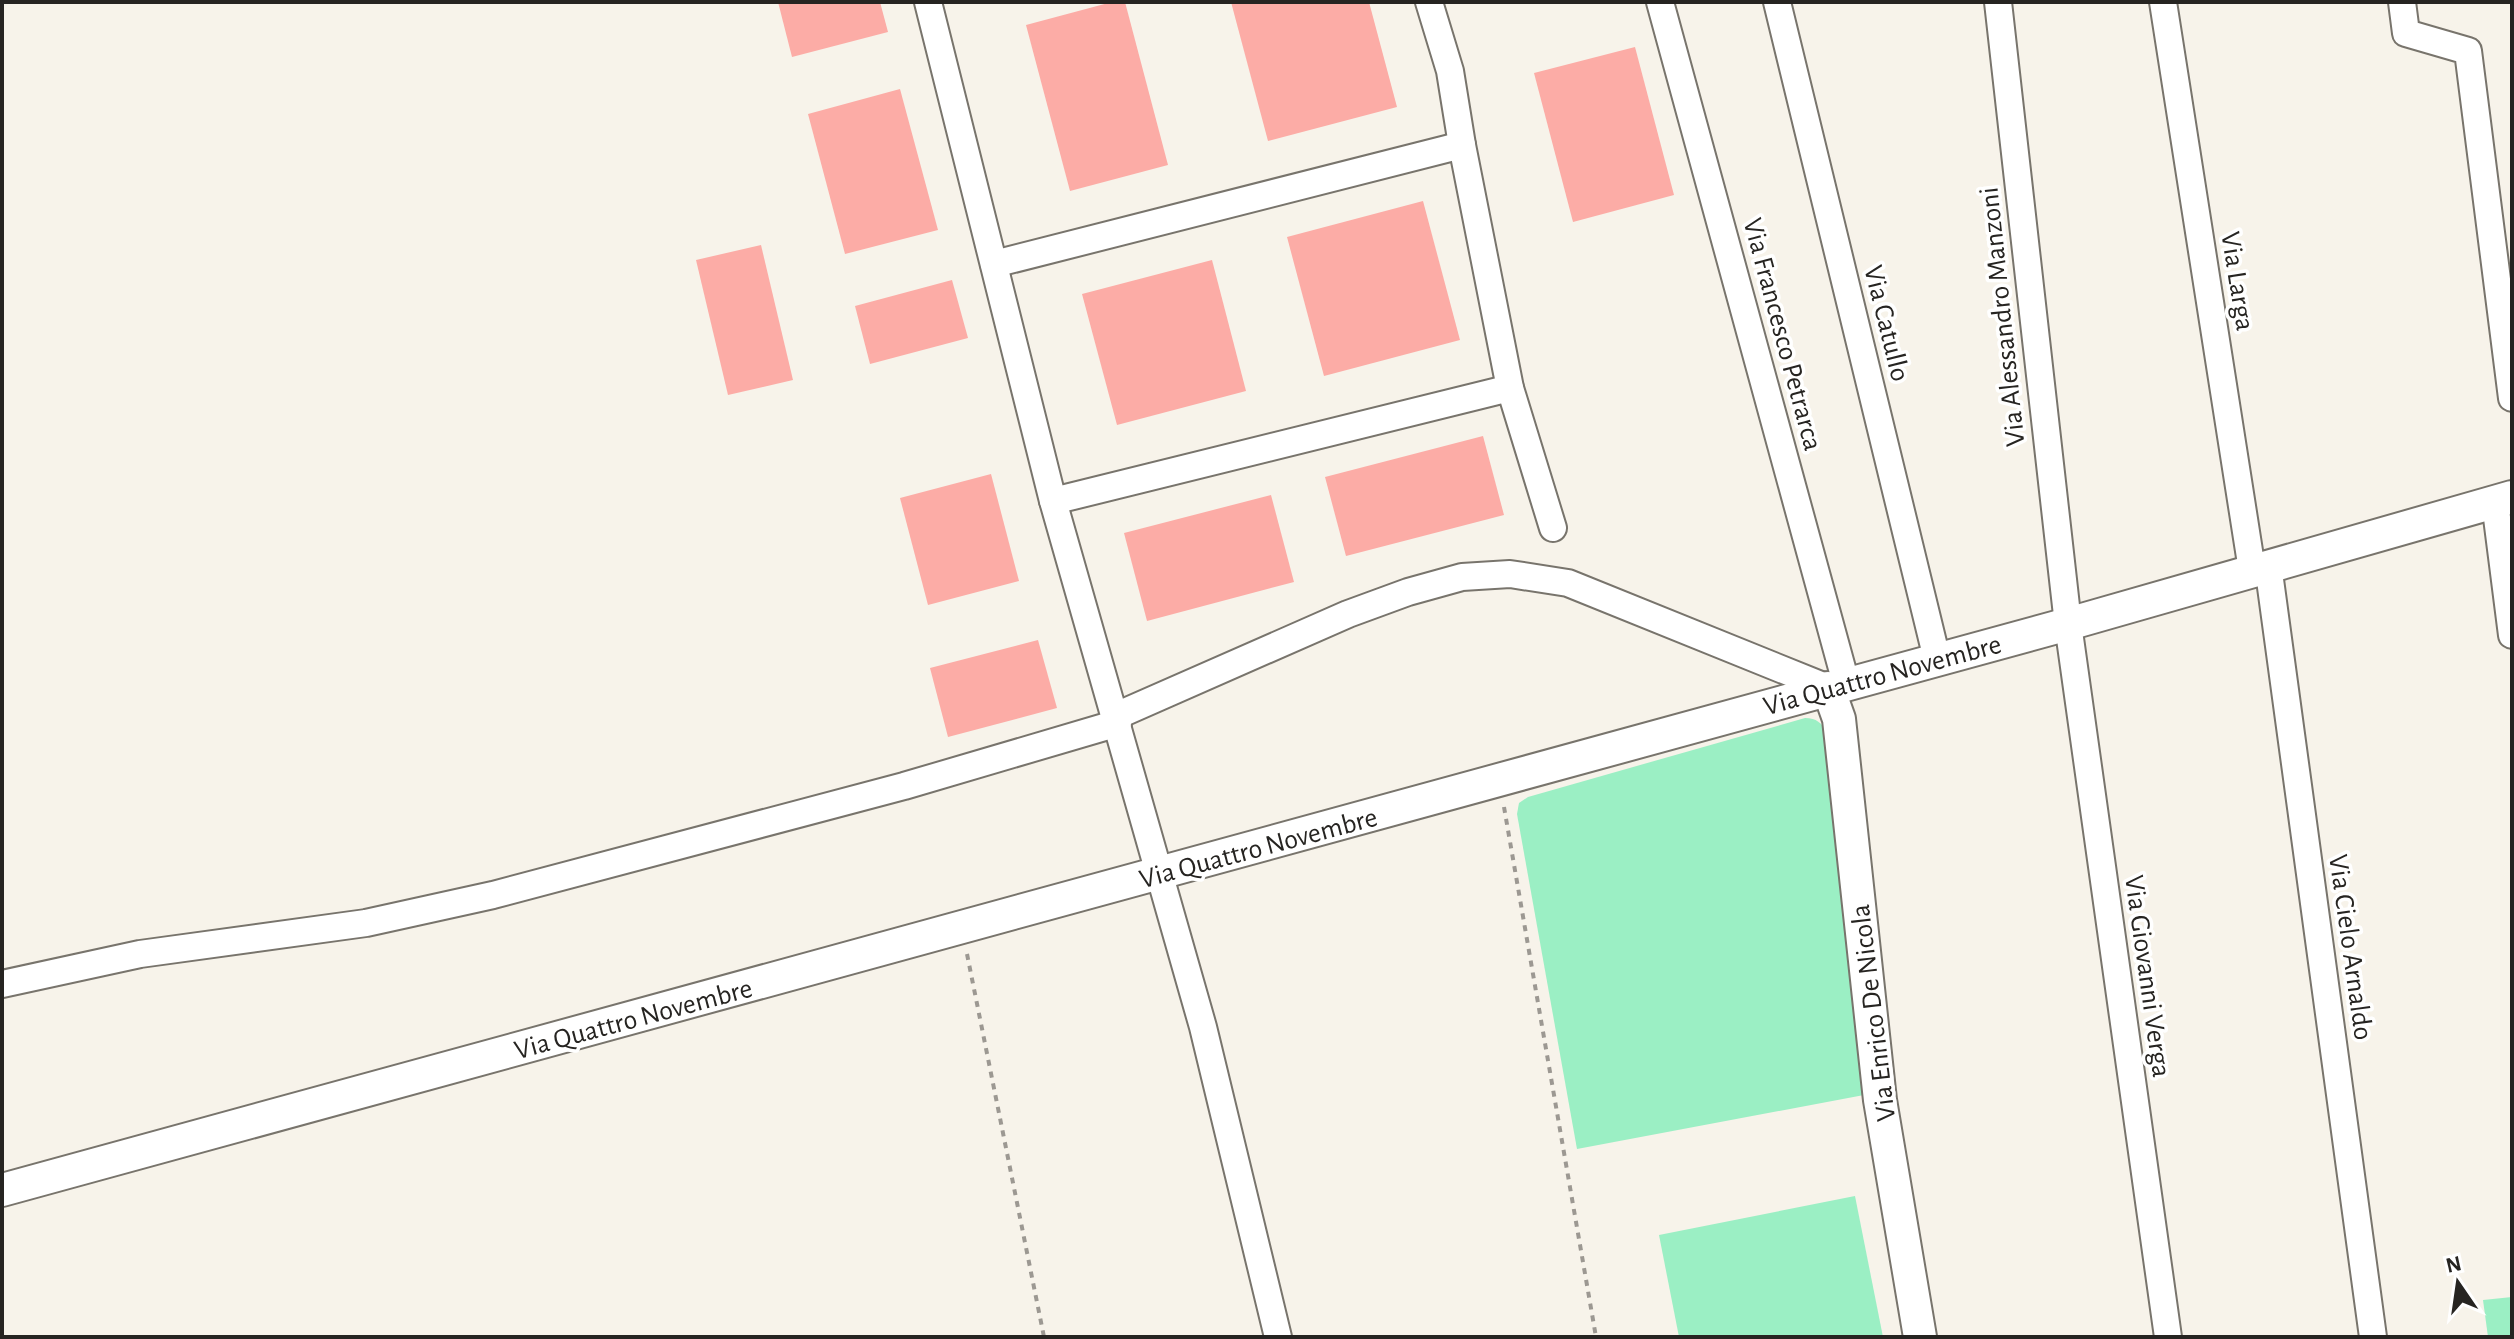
<svg xmlns="http://www.w3.org/2000/svg" width="2514" height="1339" viewBox="0 0 2514 1339" font-family="'Alegreya Sans',sans-serif">
	<style>
		.green { fill: #9befc4 }
		.building { fill: #fcaca6 }
		.lines { fill: none; stroke-linecap: round; stroke-linejoin: round }
		.minor-casing { stroke: #78746c; stroke-width: 30 }
		.tertiary-casing { stroke: #78746c; stroke-width: 36 }
		.path { stroke: #9c9892; stroke-width: 4; stroke-dasharray: 6 6; stroke-linecap: butt }
		.minor { stroke: #fff; stroke-width: 26 }
		.tertiary { stroke: #fff; stroke-width: 32 }
		.labels { text-anchor: middle; stroke-width: 7; stroke-linejoin: round; paint-order: stroke }
		.street-label { font-size: 28px; fill: #262421; stroke: #fff }
	</style>
	<rect width="100%" height="100%" fill="#f7f3ea"/>
	<g class="green">
		<path d="M1805,718C1817,718 1821,723 1827,732L1864,1095L1577,1149L1517,814L1519,803L1528,797Z"/>
		<path d="M1855,1196L1883,1337H1679L1659,1235Z"/>
		<path d="M2512,1297V1337H2488L2483,1300Z"/>
	</g>
	<g class="building">
		<path d="M778,2H880L888,32L792,57Z"/>
		<path d="M1112,2H1125L1168,165L1070,191L1026,25Z"/>
		<path d="M1231,2H1369L1397,107L1268,141Z"/>
		<path d="M1635,47L1674,195L1573,222L1534,73Z"/>
		<path d="M900,89L938,230L845,254L808,114Z"/>
		<path d="M1423,201L1460,340L1324,376L1287,237Z"/>
		<path d="M761,245L793,380L728,395L696,260Z"/>
		<path d="M1212,260L1246,391L1117,425L1082,294Z"/>
		<path d="M952,280L968,338L870,364L855,306Z"/>
		<path d="M1483,436L1504,515L1346,556L1325,477Z"/>
		<path d="M991,474L1019,581L928,605L900,498Z"/>
		<path d="M1271,495L1294,582L1147,621L1124,533Z"/>
		<path d="M1038,640L1057,708L948,737L930,668Z"/>
	</g>
	<g class="lines">
		<g class="minor-casing">
			<g id="minor">
				<path d="M928,2L1053,501L1203,1027L1278,1337"/>
				<path d="M1429,2L1450,71L1462,145L1510,388L1553,528"/>
				<path d="M1660,2L1846,683"/>
				<path d="M1777,2L1937,659"/>
				<path d="M1998,2L2068,624L2168,1337"/>
				<path d="M2163,2L2252,570"/>
				<path d="M2402,2L2406,33L2468,51L2512,398"/>
				<path d="M994,264L1462,145"/>
				<path d="M1053,501L1510,388"/>
				<path d="M2495,502L2512,635"/>
				<path d="M2268,565L2373,1337"/>
				<path d="M1116,716L1348,614L1408,592L1462,577L1510,574L1568,583L1828,688"/>
				<path d="M2,984L140,954L366,923L493,895L904,786L1118,723"/>
			</g>
		</g>
		<g class="tertiary-casing">
			<g id="tertiary">
				<path d="M1828,688L1839,719L1880,1100L1920,1337"/>
				<path d="M2,1190L2068,624L2512,497"/>
			</g>
		</g>
		<g class="path">
			<path d="M1504,807L1596,1337"/>
			<path d="M967,954L1044,1337"/>
		</g>
		<use href="#minor" class="minor"/>
		<use href="#tertiary" class="tertiary"/>
	</g>
	<g class="labels">
		<g class="street-label">
			<text transform="translate(2239 281) rotate(81)" y="10">Via Larga</text>
			<text transform="translate(2001 317) rotate(-96)" y="10">Via Alessandro Manzoni</text>
			<text transform="translate(1888 323) rotate(76)" y="10">Via Catullo</text>
			<text transform="translate(1784 334) rotate(75)" y="10">Via Francesco Petrarca</text>
			<text transform="translate(1882 674) rotate(-15)" y="10">Via Quattro Novembre</text>
			<text transform="translate(1258 847) rotate(-15)" y="10">Via Quattro Novembre</text>
			<text transform="translate(2352 947) rotate(82)" y="10">Via Cielo Arnaldo</text>
			<text transform="translate(2149 976) rotate(82)" y="10">Via Giovanni Verga</text>
			<text transform="translate(1872 1013) rotate(-97)" y="10">Via Enrico De Nicola</text>
			<text transform="translate(633 1018) rotate(-15)" y="10">Via Quattro Novembre</text>
		</g>
	</g>
	<rect width="2514" height="1339" fill="none" stroke="#262421" stroke-width="8"/>
	<g transform="translate(2458 1283) rotate(347)" stroke="#ffffff" stroke-width="6" paint-order="stroke">
	<path d="M0-6L14 30L0 20L-14 30Z" fill="#262421"/>
	<text y="-12" font-size="22" font-weight="bold" text-anchor="middle" fill="#262421">N</text>
	</g>
</svg>
